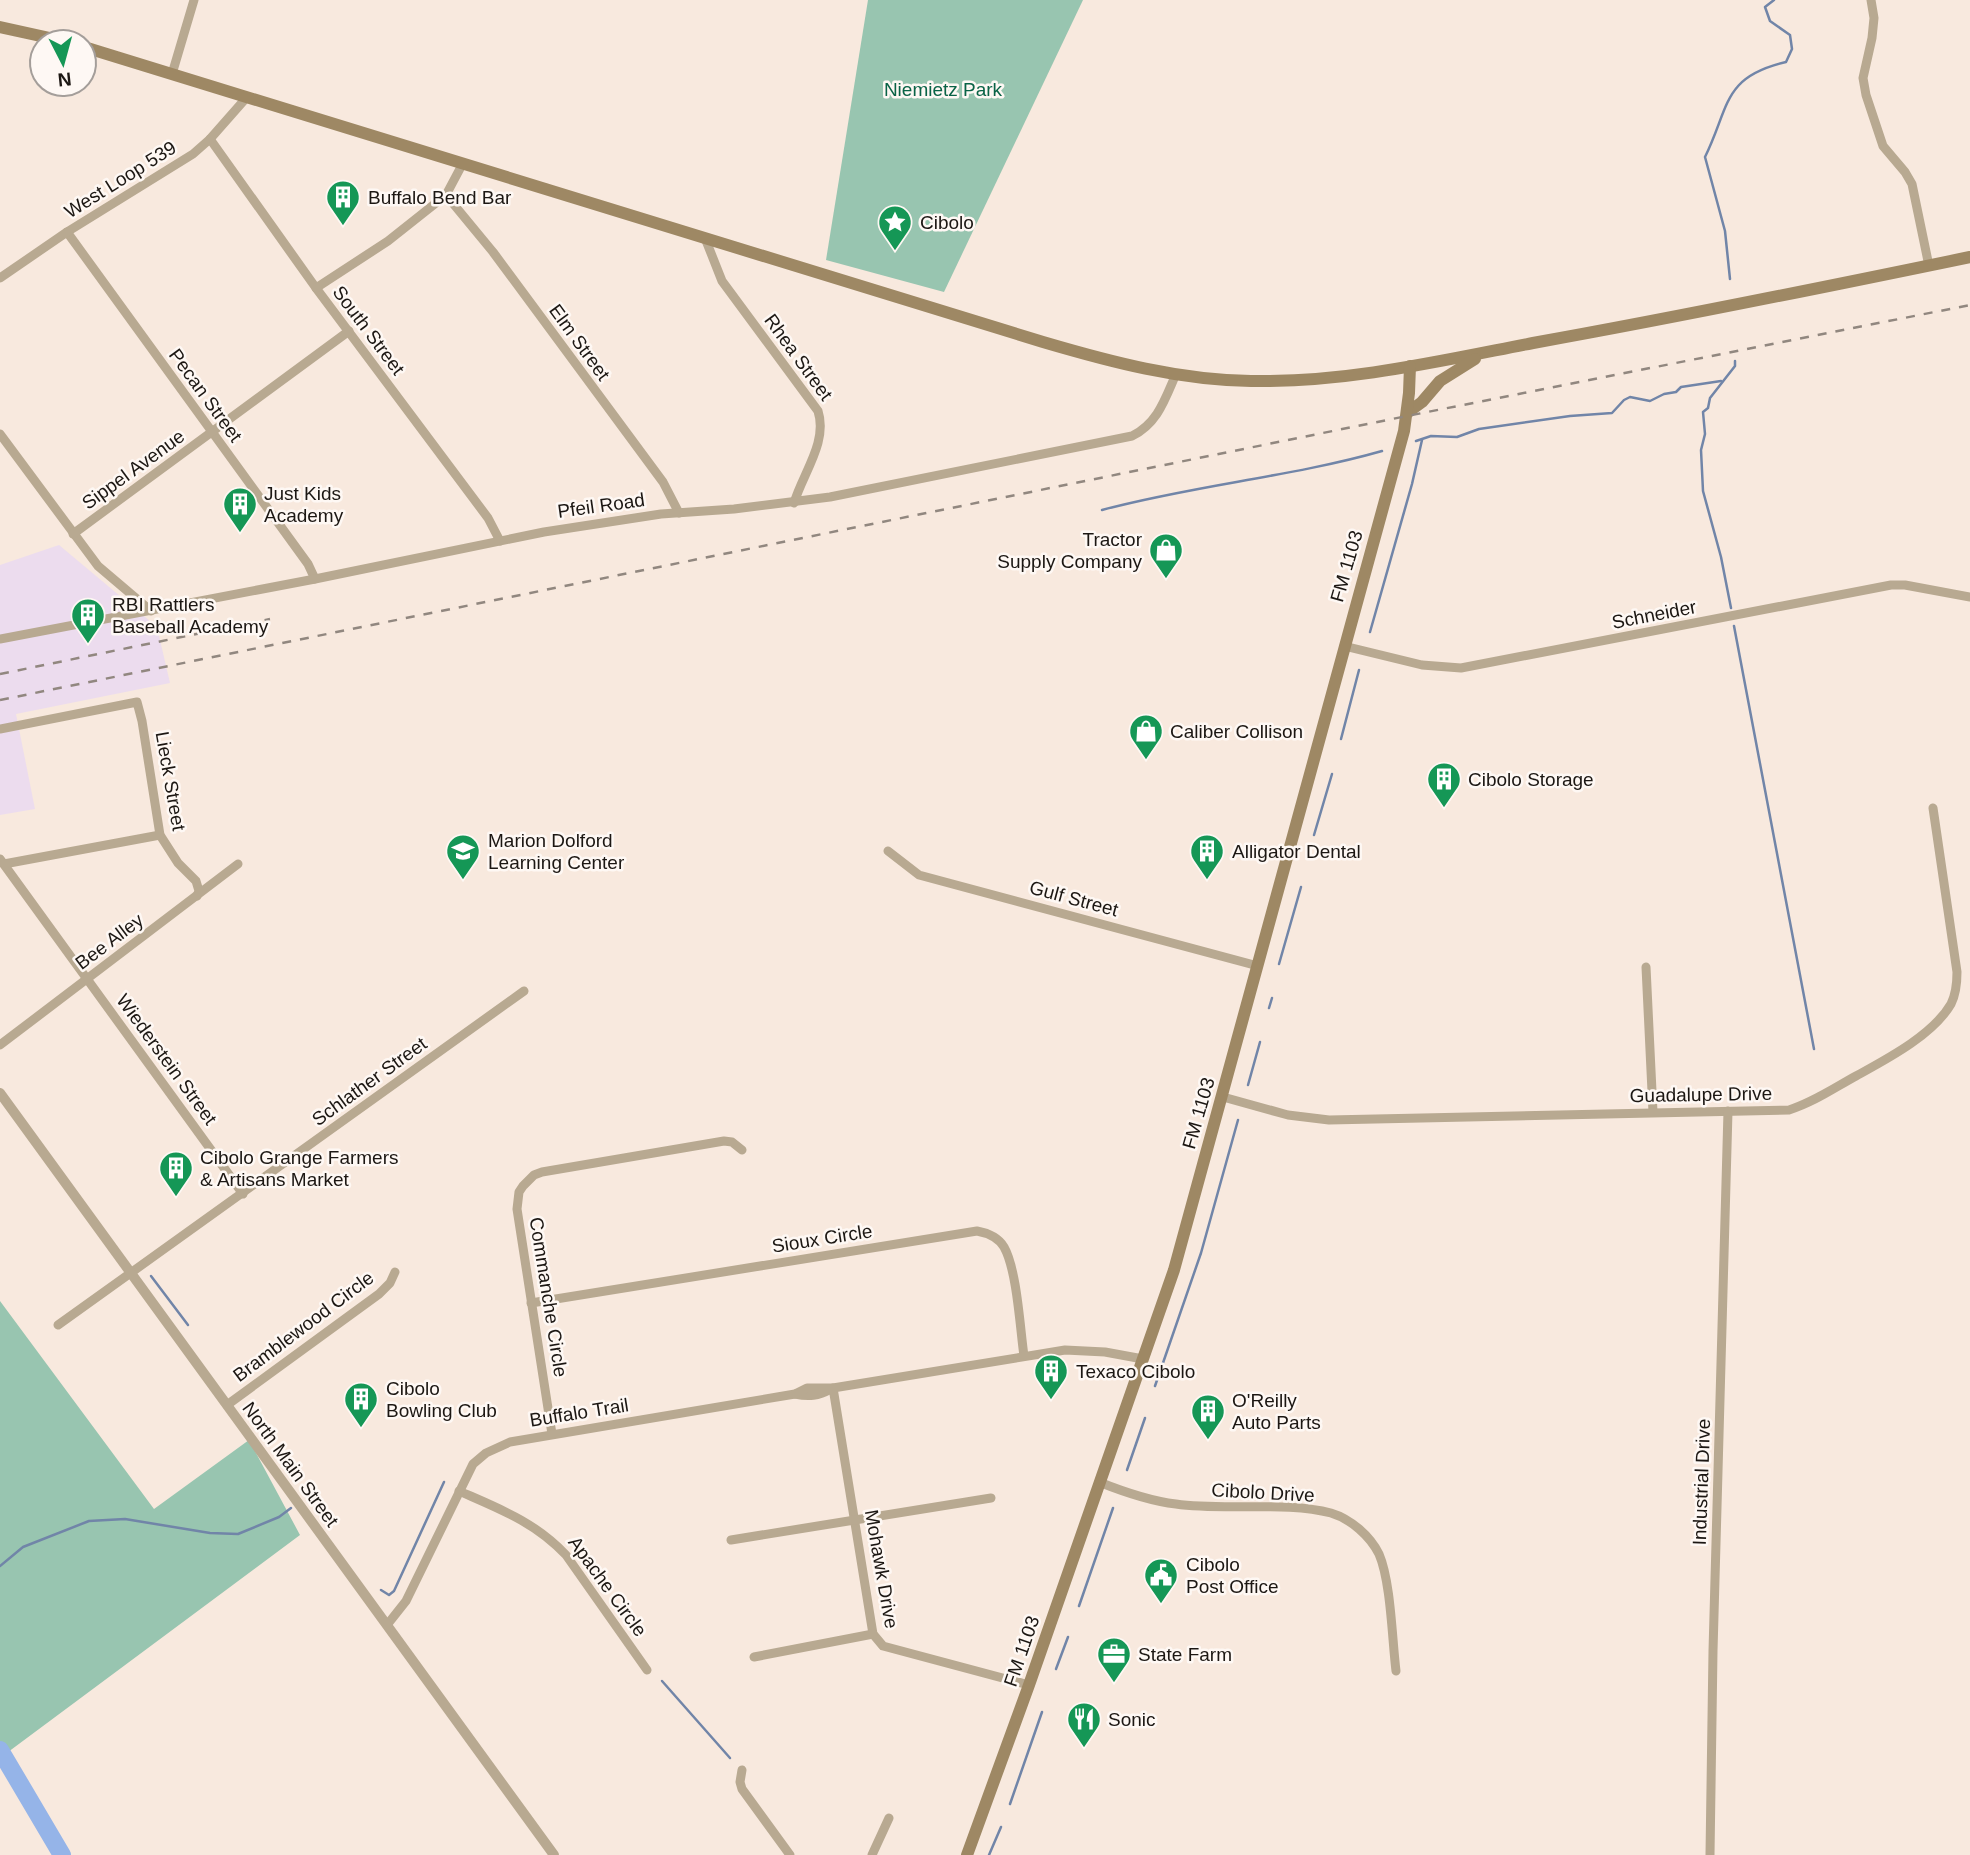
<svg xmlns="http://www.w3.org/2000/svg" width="1970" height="1855" viewBox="0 0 1970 1855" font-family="Helvetica,sans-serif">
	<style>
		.commercial { fill: #ecdcee }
		.green { fill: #98c5b0 }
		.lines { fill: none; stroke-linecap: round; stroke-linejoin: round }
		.stream { stroke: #7185a8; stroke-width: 2.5 }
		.river { stroke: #95b4e8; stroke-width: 18 }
		.minor { stroke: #b8a991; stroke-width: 9 }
		.tertiary { stroke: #b8a991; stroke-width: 10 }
		.secondary { stroke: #9e8864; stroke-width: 12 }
		.rail { stroke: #91877f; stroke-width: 2.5; stroke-dasharray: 9 9; stroke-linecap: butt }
		.labels { text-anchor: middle; stroke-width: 5; stroke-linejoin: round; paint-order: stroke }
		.park-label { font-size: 19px; fill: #096346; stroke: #fef8f4 }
		.street-label { font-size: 19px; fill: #1c1713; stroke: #fef8f4 }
		.poi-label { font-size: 19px; fill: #1c1713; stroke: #fef8f4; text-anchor: start }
	</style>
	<rect width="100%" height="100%" fill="#f8e9de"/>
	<path class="commercial" d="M59,545L157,627L170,683L16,714L35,809L0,815V565Z"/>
	<g class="green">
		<path d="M868,0H1083L944,292L826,260Z"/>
		<path d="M0,1301L154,1509L249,1440L300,1535L0,1758Z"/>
	</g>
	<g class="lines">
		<g class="stream">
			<path d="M1730,279L1725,231L1705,157C1730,106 1722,77 1786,62L1792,49L1790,35L1770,21L1765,7L1774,0"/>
			<path d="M1416,441L1431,436L1457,437L1479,429L1570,416L1612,413L1624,400L1630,397L1650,401L1664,394L1676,392L1681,387L1721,381"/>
			<path d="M1102,510C1194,485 1291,477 1382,451"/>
			<path d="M1731,608L1721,557L1703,491L1701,450L1705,434L1703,412L1708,408L1710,398L1735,366V361"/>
			<path d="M1734,626L1814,1049"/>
			<path d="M1370,632L1412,484L1422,440"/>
			<path d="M1341,739L1359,670"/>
			<path d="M1314,835L1332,774"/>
			<path d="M1279,964L1301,887"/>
			<path d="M1269,1008L1272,998"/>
			<path d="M1248,1085L1260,1042"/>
			<path d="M151,1276L188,1325"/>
			<path d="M1155,1386L1201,1253L1238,1120"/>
			<path d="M1127,1470L1145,1418"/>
			<path d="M0,1566L23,1547L89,1521L125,1519L210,1533L238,1534L279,1517L291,1508"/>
			<path d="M381,1590L389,1595L394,1591L444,1482"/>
			<path d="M1079,1606L1113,1508"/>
			<path d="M1056,1669L1068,1637"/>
			<path d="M662,1681L730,1758"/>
			<path d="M1010,1804L1042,1712"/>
			<path d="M989,1855L1001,1827"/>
		</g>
		<path class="river" d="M0,1750L62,1855"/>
		<g class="minor">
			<path d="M1871,0L1874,18L1872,38L1863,78L1866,95L1883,146L1905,172L1912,184L1929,266"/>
			<path d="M172,74L194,0"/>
			<path d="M210,139L316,288L488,518L500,541"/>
			<path d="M446,195L493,252L663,482L679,513"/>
			<path d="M67,232L308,564L315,579"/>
			<path d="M705,238L722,281L818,411C828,442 803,473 794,503"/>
			<path d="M0,278L67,232L193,154L210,139L247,97"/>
			<path d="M316,288L388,241L446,195L463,163"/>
			<path d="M0,434L98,566L151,611"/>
			<path d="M73,534L349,331"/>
			<path d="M0,639L315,579L544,532L661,514L734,509L830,497L1132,436C1158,423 1165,399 1176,374"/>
			<path d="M1344,646L1422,665L1461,668L1891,585H1905L1970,597"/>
			<path d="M0,729L137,702L142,721L160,835L178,863L196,881L199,891L197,896"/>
			<path d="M888,851L919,875L1258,966"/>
			<path d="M0,859L243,1194"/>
			<path d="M4,864L160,835"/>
			<path d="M1646,967L1653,1112"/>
			<path d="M0,1045L238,864"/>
			<path d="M1223,1097L1288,1115L1329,1120L1789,1110C1814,1102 1834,1088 1856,1076C1887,1059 1933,1035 1951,1004C1956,994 1957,983 1957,972L1933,808"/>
			<path d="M531,1303L977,1231C988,1233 998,1237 1004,1247C1017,1270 1020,1328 1024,1356"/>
			<path d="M58,1325L524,991"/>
			<path d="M833,1388L873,1634L883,1646L1029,1685"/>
			<path d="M795,1394C809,1397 818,1396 831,1389"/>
			<path d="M227,1405L379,1294L390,1283L395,1272"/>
			<path d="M552,1434L517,1209L519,1192L523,1186L534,1175L542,1172L724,1141L732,1142L742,1150"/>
			<path d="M1099,1482C1124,1492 1149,1501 1176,1504C1224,1511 1286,1501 1331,1513C1351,1519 1370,1536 1379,1554C1391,1582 1392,1639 1396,1671"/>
			<path d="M459,1491C500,1509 535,1522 566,1555L647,1670"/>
			<path d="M731,1540L991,1498"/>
			<path d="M387,1625L406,1601L473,1464L486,1453L510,1442L795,1394L807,1388H833L1065,1350L1105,1352L1143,1359"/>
			<path d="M754,1657L873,1634"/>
			<path d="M742,1770L740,1782L742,1789L790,1855"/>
			<path d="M872,1855L889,1818"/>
			<path d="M1710,1855L1713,1651L1728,1111"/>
		</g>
		<path class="tertiary" d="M0,1093L554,1855"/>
		<g class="secondary">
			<path d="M0,27L68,42"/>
			<path d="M84,47L1043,342C1111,362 1179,380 1251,381C1346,383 1440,361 1533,343C1679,317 1825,287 1970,257"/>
			<path d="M1407,413L1422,402L1440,381L1475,359"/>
			<path d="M967,1855L1029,1685L1174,1270L1404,431L1409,393L1410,366"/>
		</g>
		<g class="rail">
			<path d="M0,674L270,619"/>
			<path d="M0,700L1407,416L1970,305"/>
		</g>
	</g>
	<defs>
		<g id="building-pin" transform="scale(1.75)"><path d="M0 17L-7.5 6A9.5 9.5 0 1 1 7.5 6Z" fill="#159756" stroke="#fef8f4"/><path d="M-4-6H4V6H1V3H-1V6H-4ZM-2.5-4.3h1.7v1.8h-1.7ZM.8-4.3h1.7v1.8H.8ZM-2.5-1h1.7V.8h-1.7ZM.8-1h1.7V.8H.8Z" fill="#fff"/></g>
		<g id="sight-pin" transform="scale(1.75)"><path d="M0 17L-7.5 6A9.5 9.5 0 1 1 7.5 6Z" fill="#159756" stroke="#fef8f4"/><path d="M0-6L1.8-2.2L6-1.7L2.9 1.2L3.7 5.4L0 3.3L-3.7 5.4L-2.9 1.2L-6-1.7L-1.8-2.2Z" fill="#fff"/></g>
		<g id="shop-pin" transform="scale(1.75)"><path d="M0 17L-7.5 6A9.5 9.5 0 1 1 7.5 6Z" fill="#159756" stroke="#fef8f4"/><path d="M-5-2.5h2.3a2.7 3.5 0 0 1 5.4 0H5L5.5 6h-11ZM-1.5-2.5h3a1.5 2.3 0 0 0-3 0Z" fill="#fff"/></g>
		<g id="school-pin" transform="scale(1.75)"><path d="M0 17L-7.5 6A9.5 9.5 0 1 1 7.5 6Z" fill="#159756" stroke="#fef8f4"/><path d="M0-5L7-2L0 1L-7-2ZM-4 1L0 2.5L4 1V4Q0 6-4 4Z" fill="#fff"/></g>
		<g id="civic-pin" transform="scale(1.75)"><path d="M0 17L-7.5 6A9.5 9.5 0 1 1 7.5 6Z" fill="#159756" stroke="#fef8f4"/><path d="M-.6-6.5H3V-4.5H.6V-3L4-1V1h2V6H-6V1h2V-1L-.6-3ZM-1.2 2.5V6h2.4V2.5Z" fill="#fff"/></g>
		<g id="office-pin" transform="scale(1.75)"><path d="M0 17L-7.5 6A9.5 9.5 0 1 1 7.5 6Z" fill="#159756" stroke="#fef8f4"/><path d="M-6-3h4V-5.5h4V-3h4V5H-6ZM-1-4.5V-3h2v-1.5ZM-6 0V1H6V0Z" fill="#fff"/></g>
		<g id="restaurant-pin" transform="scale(1.75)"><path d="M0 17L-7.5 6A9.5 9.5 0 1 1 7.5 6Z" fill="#159756" stroke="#fef8f4"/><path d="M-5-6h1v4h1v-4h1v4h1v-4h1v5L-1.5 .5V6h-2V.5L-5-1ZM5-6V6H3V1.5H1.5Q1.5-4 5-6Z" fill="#fff"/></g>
	</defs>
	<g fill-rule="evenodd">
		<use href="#building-pin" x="343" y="197"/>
		<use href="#sight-pin" x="895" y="222"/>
		<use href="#building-pin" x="240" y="504"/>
		<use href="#shop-pin" x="1166" y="550"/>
		<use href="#building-pin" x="88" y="615"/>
		<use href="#shop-pin" x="1146" y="731"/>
		<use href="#building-pin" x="1444" y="779"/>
		<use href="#school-pin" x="463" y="851"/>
		<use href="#building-pin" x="1207" y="851"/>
		<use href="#building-pin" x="176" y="1168"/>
		<use href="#building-pin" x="1051" y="1371"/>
		<use href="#building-pin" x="361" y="1399"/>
		<use href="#building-pin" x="1208" y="1411"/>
		<use href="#civic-pin" x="1161" y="1575"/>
		<use href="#office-pin" x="1114" y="1654"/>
		<use href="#restaurant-pin" x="1084" y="1719"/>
	</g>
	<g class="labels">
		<g class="park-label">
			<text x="943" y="96">Niemietz Park</text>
		</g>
		<g class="street-label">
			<text transform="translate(120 179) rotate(-32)" y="7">West Loop 539</text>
			<text transform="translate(369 330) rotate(53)" y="7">South Street</text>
			<text transform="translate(580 342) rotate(54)" y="7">Elm Street</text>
			<text transform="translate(799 357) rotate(54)" y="7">Rhea Street</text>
			<text transform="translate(206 395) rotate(54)" y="7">Pecan Street</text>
			<text transform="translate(133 469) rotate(-36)" y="7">Sippel Avenue</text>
			<text transform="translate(601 505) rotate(-8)" y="7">Pfeil Road</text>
			<text transform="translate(1346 566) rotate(-74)" y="7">FM 1103</text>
			<text transform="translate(1654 614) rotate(-11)" y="7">Schneider</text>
			<text transform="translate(171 781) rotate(80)" y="7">Lieck Street</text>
			<text transform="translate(1074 898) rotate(15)" y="7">Gulf Street</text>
			<text transform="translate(109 941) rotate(-37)" y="7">Bee Alley</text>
			<text transform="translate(167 1059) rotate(54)" y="7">Wiederstein Street</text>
			<text transform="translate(369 1081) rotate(-36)" y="7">Schlather Street</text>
			<text transform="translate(1701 1094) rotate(-1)" y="7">Guadalupe Drive</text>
			<text transform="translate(1198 1113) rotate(-74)" y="7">FM 1103</text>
			<text transform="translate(822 1238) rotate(-9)" y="7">Sioux Circle</text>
			<text transform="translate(549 1297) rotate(81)" y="7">Commanche Circle</text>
			<text transform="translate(303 1326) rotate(-37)" y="7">Bramblewood Circle</text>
			<text transform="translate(579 1412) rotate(-9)" y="7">Buffalo Trail</text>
			<text transform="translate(291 1464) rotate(54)" y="7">North Main Street</text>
			<text transform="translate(1701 1482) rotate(-88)" y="7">Industrial Drive</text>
			<text transform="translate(1263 1492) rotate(3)" y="7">Cibolo Drive</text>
			<text transform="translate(882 1569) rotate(80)" y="7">Mohawk Drive</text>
			<text transform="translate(608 1586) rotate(54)" y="7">Apache Circle</text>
			<text transform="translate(1021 1651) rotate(-71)" y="7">FM 1103</text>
		</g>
		<g class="poi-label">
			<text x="368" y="204">Buffalo Bend Bar</text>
			<text x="920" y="229">Cibolo</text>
			<text x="264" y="500">Just Kids<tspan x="264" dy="22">Academy</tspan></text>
			<text x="1142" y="546" text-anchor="end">Tractor<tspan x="1142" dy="22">Supply Company</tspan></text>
			<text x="112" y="611">RBI Rattlers<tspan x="112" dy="22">Baseball Academy</tspan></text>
			<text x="1170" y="738">Caliber Collison</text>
			<text x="1468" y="786">Cibolo Storage</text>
			<text x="488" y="847">Marion Dolford<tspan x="488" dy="22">Learning Center</tspan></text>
			<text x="1232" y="858">Alligator Dental</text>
			<text x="200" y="1164">Cibolo Grange Farmers<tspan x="200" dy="22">&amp; Artisans Market</tspan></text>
			<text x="1076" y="1378">Texaco Cibolo</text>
			<text x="386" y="1395">Cibolo<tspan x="386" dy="22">Bowling Club</tspan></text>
			<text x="1232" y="1407">O'Reilly<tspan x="1232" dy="22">Auto Parts</tspan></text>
			<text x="1186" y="1571">Cibolo<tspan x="1186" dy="22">Post Office</tspan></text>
			<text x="1138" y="1661">State Farm</text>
			<text x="1108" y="1726">Sonic</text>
		</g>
	</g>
	<g transform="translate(63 63) rotate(174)"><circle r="33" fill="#fef8f4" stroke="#a49e9a" stroke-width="2"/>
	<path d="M0-5L12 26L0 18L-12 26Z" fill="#159756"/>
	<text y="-10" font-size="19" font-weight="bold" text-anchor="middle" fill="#1c1713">N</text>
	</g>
</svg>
